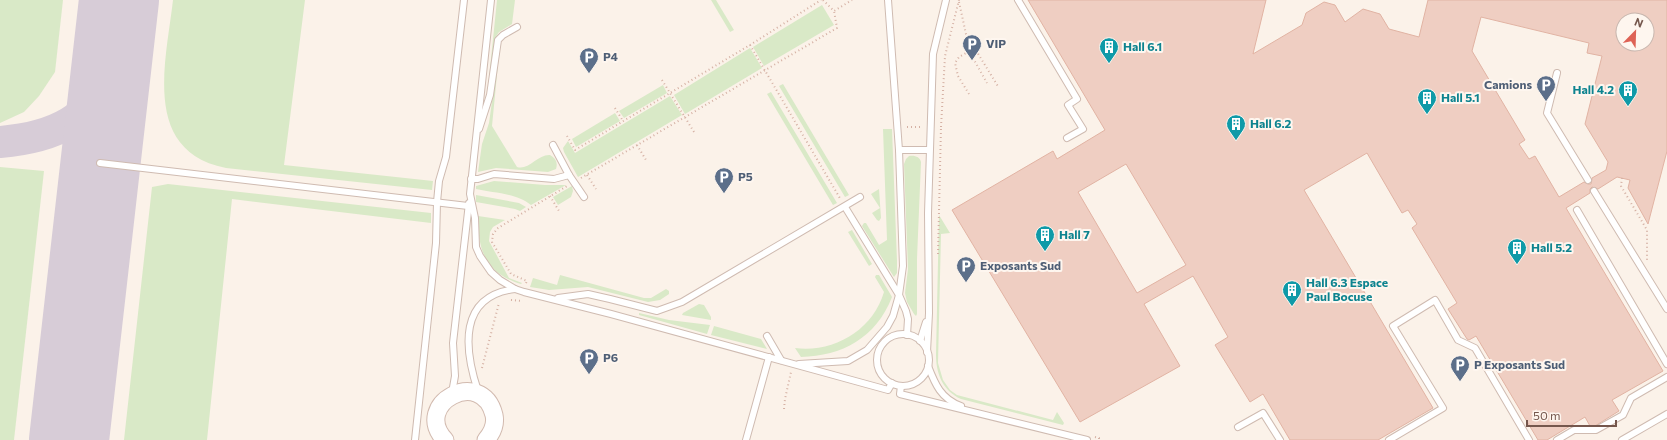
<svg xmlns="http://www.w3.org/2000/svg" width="1667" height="440" viewBox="0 0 1667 440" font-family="Commissioner,sans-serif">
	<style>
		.grass { fill: #d9e9c7 }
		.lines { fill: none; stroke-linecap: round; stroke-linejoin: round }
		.taxiway { stroke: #d7ccd7; stroke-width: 32 }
		.runway { stroke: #d7ccd7; stroke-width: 80 }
		.building { fill: #efcec2; stroke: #e1b3a3; fill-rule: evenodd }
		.lane-casing { stroke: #cfbbb1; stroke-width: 8 }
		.secondary-casing { stroke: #d2baaf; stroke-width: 19 }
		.path { stroke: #d5b1a4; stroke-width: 2; stroke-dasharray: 1 3; stroke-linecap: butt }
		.lane { stroke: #fff; stroke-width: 6 }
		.secondary { stroke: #fff; stroke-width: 17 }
		.labels { text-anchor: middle; stroke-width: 4; stroke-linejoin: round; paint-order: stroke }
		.service-label { font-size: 12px; font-weight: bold; fill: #4e5e75; stroke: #fef6ef; text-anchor: start }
		.culture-label { font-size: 12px; font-weight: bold; fill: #0d838f; stroke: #fef6ef; text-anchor: start }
	</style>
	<rect width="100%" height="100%" fill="#fbf2e9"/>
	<g class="grass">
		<path d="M0,0H63L55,72L39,96L24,112L0,123Z"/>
		<path d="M173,0H305L284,165L433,181L432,190L226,168C141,151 166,62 173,0Z"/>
		<path d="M497,0H515L512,24L499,32L495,38L488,88Z"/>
		<path d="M711,0H716L734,30L730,32Z"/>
		<path d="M822,5L834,25L764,66L753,47Z"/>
		<path d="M500,44L492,126L517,167C528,171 538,154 550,155C556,158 558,163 556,169L548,172L496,168L478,172L482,144L489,123Z"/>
		<path d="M750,48L762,68L685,114L674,95Z"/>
		<path d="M783,84L849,195L845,197L779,86Z"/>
		<path d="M663,85L667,93L624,118L619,111Z"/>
		<path d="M771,92L837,203L833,205L767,94Z"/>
		<path d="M670,96L682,115L578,177L564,152L563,148L568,141L575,153Z"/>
		<path d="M615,113L620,121L576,147L572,139Z"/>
		<path d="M883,129H892L897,261V273L894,277L862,226L864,223H866L879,245L887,240Z"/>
		<path d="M909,156C915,155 920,157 921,162L917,259V314L916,316L914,314L907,302L905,293L908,269L904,164L906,159Z"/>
		<path d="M0,167L44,171L14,440H0Z"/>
		<path d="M494,181L545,185H566L531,205C517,193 493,193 476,189V186Z"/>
		<path d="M168,184L431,213V223L232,199L207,440H124L152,187Z"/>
		<path d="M572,186L573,191L571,197L558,205L553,197Z"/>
		<path d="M879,189L881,218L879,221L877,220L872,213L880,208L871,194Z"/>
		<path d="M476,195L519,203L526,207L520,211L515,209L476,202Z"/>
		<path d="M939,215L950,233L941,234L938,363L943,380L950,390L957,395L1053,420L1057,412L1064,423L1063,425L961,399C943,391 936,374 936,355Z"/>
		<path d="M478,216L505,220L493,227L490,232L489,241L509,278L522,283L521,284C485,273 478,251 478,216Z"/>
		<path d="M852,230L872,264L869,266L848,232Z"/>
		<path d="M560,275L644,298H651L666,289L669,291V294L660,300L648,302L588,287L549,290L530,287L533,278L557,285Z"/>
		<path d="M876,275H879L892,297C876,338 842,356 801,357L795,348C834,353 873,330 884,292L875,277Z"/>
		<path d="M699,304L704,305L711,317V320L682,315L683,313Z"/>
		<path d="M639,313L669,320L710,325L707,334L639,315Z"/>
		<path d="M714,326L761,339L767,349L711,335Z"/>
	</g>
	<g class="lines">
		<path class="taxiway" d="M0,142C23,140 49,135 69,123C87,113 99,93 110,77"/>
		<path class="runway" d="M69,440L119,0"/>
	</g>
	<path class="building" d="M1028,0H1266L1253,54L1302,25L1306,13L1324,2L1335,5L1345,22L1363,9L1380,14L1389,29L1419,37L1428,0H1667V151L1648,224L1628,188L1630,180L1617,177L1598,189L1592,187L1590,189V193L1566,208L1663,371L1612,400L1619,411L1595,426H1590L1585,417L1547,440H1538L1476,336L1469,340L1467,339L1448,309L1457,303L1412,228L1417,224L1408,210L1402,213L1367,153L1304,190L1433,408L1378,440H1290L1263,394L1250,402L1215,345L1228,337L1193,276L1144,304L1180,366L1080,422L952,210L1053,151L1057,159L1105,130ZM1481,17L1589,43L1587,53L1602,56L1585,124L1608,162L1606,170L1592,178L1591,184H1588L1584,182L1559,197L1535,156L1529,159L1519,144L1525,140L1472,51ZM1623,20H1647V44H1623ZM1126,164L1186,265L1137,293L1078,192Z"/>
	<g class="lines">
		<g class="lane-casing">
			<g id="lane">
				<path d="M491,0L470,194L475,218L476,247L480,256L491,272L500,280L515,289L524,292L611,314L888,390L892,383"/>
				<path d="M1018,0L1077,99L1068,105L1083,129L1067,138"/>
				<path d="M1557,73L1547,113L1588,180"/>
				<path d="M479,129L490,95L498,40L503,35L517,27"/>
				<path d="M899,150H929"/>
				<path d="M100,163L468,206"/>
				<path d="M569,175L584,197"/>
				<path d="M471,179H478L494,174L554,179L569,175L553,145"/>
				<path d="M1594,191L1667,309"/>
				<path d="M845,207L899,295L906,311L908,319L907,335"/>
				<path d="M1577,210L1667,364"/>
				<path d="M558,298L588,294L610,299L657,311L682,302L860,197"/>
				<circle cx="903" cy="360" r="26"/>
				<path d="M767,336L781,360"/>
				<path d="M920,341L926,322"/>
				<path d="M927,352L929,313L928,213L933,54L946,0"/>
				<path d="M799,364L848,361L867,350L887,327L893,316L899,295L903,266L899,150L888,0"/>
				<path d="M928,366C935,384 941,399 961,406"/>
				<path d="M901,386L900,394L1087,440"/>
				<path d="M478,391C464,349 458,296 515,289"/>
				<path d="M452,393L455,376L453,343L469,203"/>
				<path d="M1238,427L1263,413L1280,440"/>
				<path d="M415,440L436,243L437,202L439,181L446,157L464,0"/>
				<path d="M746,440L769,357"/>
				<path d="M1389,440L1443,408L1393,326L1435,300L1458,340L1475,348L1529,440"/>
				<path d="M1557,440L1574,430H1596L1623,415L1631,398L1667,377"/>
				<path d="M1622,440L1667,414"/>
			</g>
		</g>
		<g class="secondary-casing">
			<path id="secondary" d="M445,440C411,404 482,366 494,415C496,424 492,433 486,440"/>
		</g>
		<g class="path">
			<path d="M823,0L834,11L852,0"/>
			<path d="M959,2L966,34L999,88"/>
			<path d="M750,45L841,200"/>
			<path d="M969,51L987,83"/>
			<path d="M662,80L694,132"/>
			<path d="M969,94L958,76L955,63L959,57L975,48"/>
			<path d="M615,108L623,121"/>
			<path d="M907,127H922"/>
			<path d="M941,127L945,56L959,0"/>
			<path d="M567,136L575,150L750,45L821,0"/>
			<path d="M637,145L646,160"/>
			<path d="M587,175L596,189"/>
			<path d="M581,178L837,28L834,11"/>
			<path d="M1622,178L1621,186L1647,230V260"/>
			<path d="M550,196L559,211"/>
			<path d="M938,254L941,127"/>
			<path d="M526,283L527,281L511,274L492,242L493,234L498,228L567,186"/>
			<path d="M511,300L522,301"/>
			<path d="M482,368L499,303"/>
			<path d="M784,409L785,399L791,372"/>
			<path d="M1095,437L1099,438V440"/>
		</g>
		<use href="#lane" class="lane"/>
		<use href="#secondary" class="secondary"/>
	</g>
	<defs>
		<g id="parking-pin" transform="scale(1)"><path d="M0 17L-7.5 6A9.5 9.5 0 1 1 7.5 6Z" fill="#5c6f8a" stroke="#fef6ef"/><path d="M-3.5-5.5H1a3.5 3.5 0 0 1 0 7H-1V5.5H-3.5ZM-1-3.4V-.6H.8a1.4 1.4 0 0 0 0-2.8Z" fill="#fff"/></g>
		<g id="building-pin" transform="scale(1)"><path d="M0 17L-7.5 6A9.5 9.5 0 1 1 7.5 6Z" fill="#0f9aa8" stroke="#fef6ef"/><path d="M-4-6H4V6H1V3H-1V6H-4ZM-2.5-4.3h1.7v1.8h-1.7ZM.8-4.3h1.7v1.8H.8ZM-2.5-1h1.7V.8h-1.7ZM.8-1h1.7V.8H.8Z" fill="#fff"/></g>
	</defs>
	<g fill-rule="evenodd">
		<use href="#parking-pin" x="972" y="44"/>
		<use href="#building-pin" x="1109" y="47"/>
		<use href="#parking-pin" x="589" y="57"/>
		<use href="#parking-pin" x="1546" y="85"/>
		<use href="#building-pin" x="1628" y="90"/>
		<use href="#building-pin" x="1427" y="98"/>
		<use href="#building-pin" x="1236" y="124"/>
		<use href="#parking-pin" x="724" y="177"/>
		<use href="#building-pin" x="1045" y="235"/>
		<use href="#building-pin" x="1517" y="248"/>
		<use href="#parking-pin" x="966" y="266"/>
		<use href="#building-pin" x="1292" y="290"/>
		<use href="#parking-pin" x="589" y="358"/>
		<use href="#parking-pin" x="1460" y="365"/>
	</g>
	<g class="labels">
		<g class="service-label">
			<text x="986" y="48">VIP</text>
			<text x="603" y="61">P4</text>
			<text x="1532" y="89" text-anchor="end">Camions</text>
			<text x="738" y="181">P5</text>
			<text x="980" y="270">Exposants Sud</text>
			<text x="603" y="362">P6</text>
			<text x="1474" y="369">P Exposants Sud</text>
		</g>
		<g class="culture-label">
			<text x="1123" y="51">Hall 6.1</text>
			<text x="1614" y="94" text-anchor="end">Hall 4.2</text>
			<text x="1441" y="102">Hall 5.1</text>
			<text x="1250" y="128">Hall 6.2</text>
			<text x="1059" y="239">Hall 7</text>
			<text x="1531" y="252">Hall 5.2</text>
			<text x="1306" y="287">Hall 6.3 Espace<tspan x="1306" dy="14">Paul Bocuse</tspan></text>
		</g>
	</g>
	<g transform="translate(1635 32) rotate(23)"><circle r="19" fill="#fef6ef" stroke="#c7b6ae"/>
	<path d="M0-3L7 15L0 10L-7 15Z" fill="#de6255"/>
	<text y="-6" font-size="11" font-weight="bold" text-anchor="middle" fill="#75574d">N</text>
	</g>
	<path d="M1527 420v6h89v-6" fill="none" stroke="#75574d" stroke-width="2"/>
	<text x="1533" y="420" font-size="12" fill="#75574d" stroke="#fef6ef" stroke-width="3" paint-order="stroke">50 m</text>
</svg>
